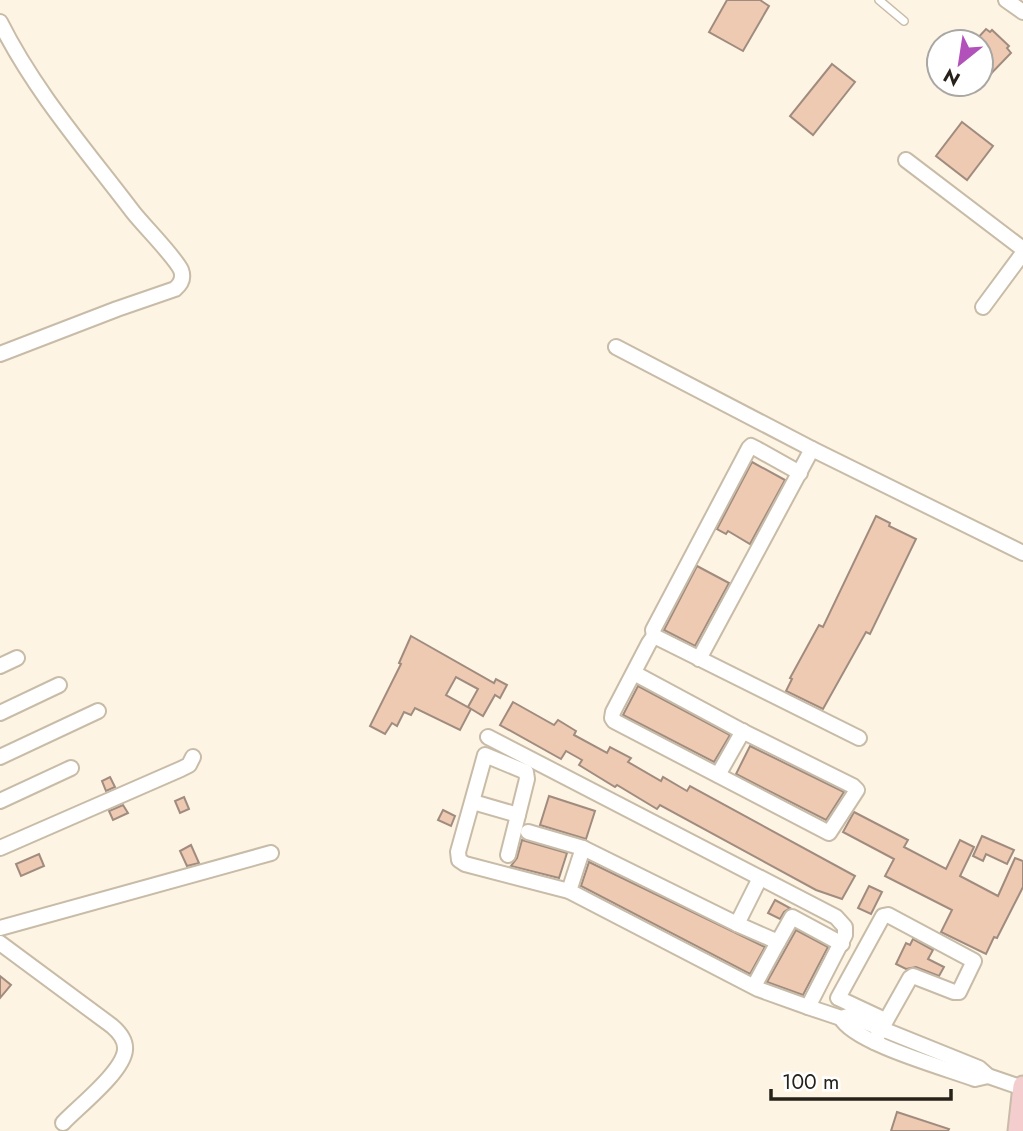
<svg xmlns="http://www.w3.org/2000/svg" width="1023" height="1131" viewBox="0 0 1023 1131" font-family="Jost,sans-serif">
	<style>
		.building { fill: #efcab2; stroke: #a08c7f; stroke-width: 2 }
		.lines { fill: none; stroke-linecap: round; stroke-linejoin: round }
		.service-casing { stroke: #c8bca8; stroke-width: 10 }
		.minor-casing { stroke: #c8bca8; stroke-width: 18 }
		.secondary-casing { stroke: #c8bca8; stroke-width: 23 }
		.service { stroke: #fff; stroke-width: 7 }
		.minor { stroke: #fff; stroke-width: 14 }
		.secondary { stroke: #f4cece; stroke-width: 19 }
	</style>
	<rect width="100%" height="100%" fill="#fef4e3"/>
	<g class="building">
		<path d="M727,0H760L769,6L743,51L709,32Z"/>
		<path d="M986,29L990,32L992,30L1009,46L1007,48L1011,53L981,84V42H974Z"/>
		<path d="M832,64L855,82L813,135L790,116Z"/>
		<path d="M962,122L993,146L967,180L936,156Z"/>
		<path d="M752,462L785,480L750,544L728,531L726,534L717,529Z"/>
		<path d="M876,516L890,523L889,526L916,539L870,634L866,632L823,709L786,691L792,679L790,678L819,625L823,627Z"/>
		<path d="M697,566L729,583L695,646L664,630Z"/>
		<path d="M411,636L494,683L496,679L507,685L500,698L495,695L483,716L468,707L478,689L456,677L446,695L471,709L460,730L415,708L411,715L404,712L397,726L392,723L385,734L370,726L401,664L399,663Z"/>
		<path d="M638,686L730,735L714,762L623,715Z"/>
		<path d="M513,702L554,725L558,720L576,731L574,735L607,753L610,747L631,758L628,762L661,781L663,777L687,791L690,786L855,876L842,899L816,890L660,805L657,809L617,785L615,787L579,765L582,760L566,751L561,759L500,725Z"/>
		<path d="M750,746L844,792L826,820L736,774Z"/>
		<path d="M110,777L115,787L106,791L102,781Z"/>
		<path d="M549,796L595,811L586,839L540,825Z"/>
		<path d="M184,797L189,809L180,813L175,801Z"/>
		<path d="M123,805L128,813L113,820L109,811Z"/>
		<path d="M443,810L455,816L451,826L438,820Z"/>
		<path d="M854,812L908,840L904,847L946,869L960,840L974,847L960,876L998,896L1015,858L1023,861V887L997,938L994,937L986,954L941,932L952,910L885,876L894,859L843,832Z"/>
		<path d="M982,836L1014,850L1007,864L986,854L983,861L973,856Z"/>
		<path d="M522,840L567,853L559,878L511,866L517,858Z"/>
		<path d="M191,845L199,863L187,866L180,851Z"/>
		<path d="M39,854L44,866L21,876L16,864Z"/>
		<path d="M589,862L765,947L750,974L581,886Z"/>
		<path d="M869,886L882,892L871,914L858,908Z"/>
		<path d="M775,900L790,908L784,912L780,919L768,913Z"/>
		<path d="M796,930L828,947L803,995L767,982Z"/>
		<path d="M913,939L933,950L928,959L944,967L939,976L916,967L906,969L896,964L906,943L910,945Z"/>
		<path d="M0,976L11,985L0,998Z"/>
		<path d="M897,1112L949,1129L948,1131H891Z"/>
	</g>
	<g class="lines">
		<g class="service-casing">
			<path id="service" d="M879,0L904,21"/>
		</g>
		<g class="minor-casing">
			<g id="minor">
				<path d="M1006,0L1023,12"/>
				<path d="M0,22C35,92 86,150 133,212C144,226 175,257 181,270C184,278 181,284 175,289L117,309L0,354"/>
				<path d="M906,160L1023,249"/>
				<path d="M983,307L1023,253"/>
				<path d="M616,347L812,449L1023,553"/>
				<path d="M654,636L653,630L749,448L751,446L757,449L800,473"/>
				<path d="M699,659L812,449"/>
				<path d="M0,666L17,658"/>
				<path d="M634,673L740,730L853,786L857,790L829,833L614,721L612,718L613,712L649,643L654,636L859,738"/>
				<path d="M0,713L59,685"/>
				<path d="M488,737L836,917L845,927V935L808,1007L841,1018L848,1016L855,1018L979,1068L988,1076L1023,1088"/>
				<path d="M0,757L98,711"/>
				<path d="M718,775L743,731"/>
				<path d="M0,801L71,768"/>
				<path d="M473,802L518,815"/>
				<path d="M528,832L583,848L569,891"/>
				<path d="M0,848L181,769L189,765L193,757"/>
				<path d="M583,848L737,924L760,878"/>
				<path d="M508,855L527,779L526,772L485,755L458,852L459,860L465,864L569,891L758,989L808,1007"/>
				<path d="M737,924L778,942L754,986"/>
				<path d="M0,928L271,853"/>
				<path d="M778,942L792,917L842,944"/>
				<path d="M0,943L112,1026C119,1032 126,1040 125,1050C123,1072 78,1107 63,1123"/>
				<path d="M841,1018C854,1043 946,1068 975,1079L988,1076"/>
				<path d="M874,1042L910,978L913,976L954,992H959L974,961L888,915L883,916L838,998L885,1020"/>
			</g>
		</g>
		<g class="secondary-casing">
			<path id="secondary" d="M1018,1131L1023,1086"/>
		</g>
		<use href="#service" class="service"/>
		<use href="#minor" class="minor"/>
		<use href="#secondary" class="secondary"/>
	</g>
	<g transform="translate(960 63) rotate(210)"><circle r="33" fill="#ffffff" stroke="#a8a7a3" stroke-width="2"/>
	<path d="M0-5L12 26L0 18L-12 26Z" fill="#b251ba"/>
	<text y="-10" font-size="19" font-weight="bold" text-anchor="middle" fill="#26221a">N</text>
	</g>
	<path d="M771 1089v10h180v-10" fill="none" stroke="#26221a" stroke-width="3.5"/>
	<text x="782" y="1089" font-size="21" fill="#26221a" stroke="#ffffff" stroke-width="5" paint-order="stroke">100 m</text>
</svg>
